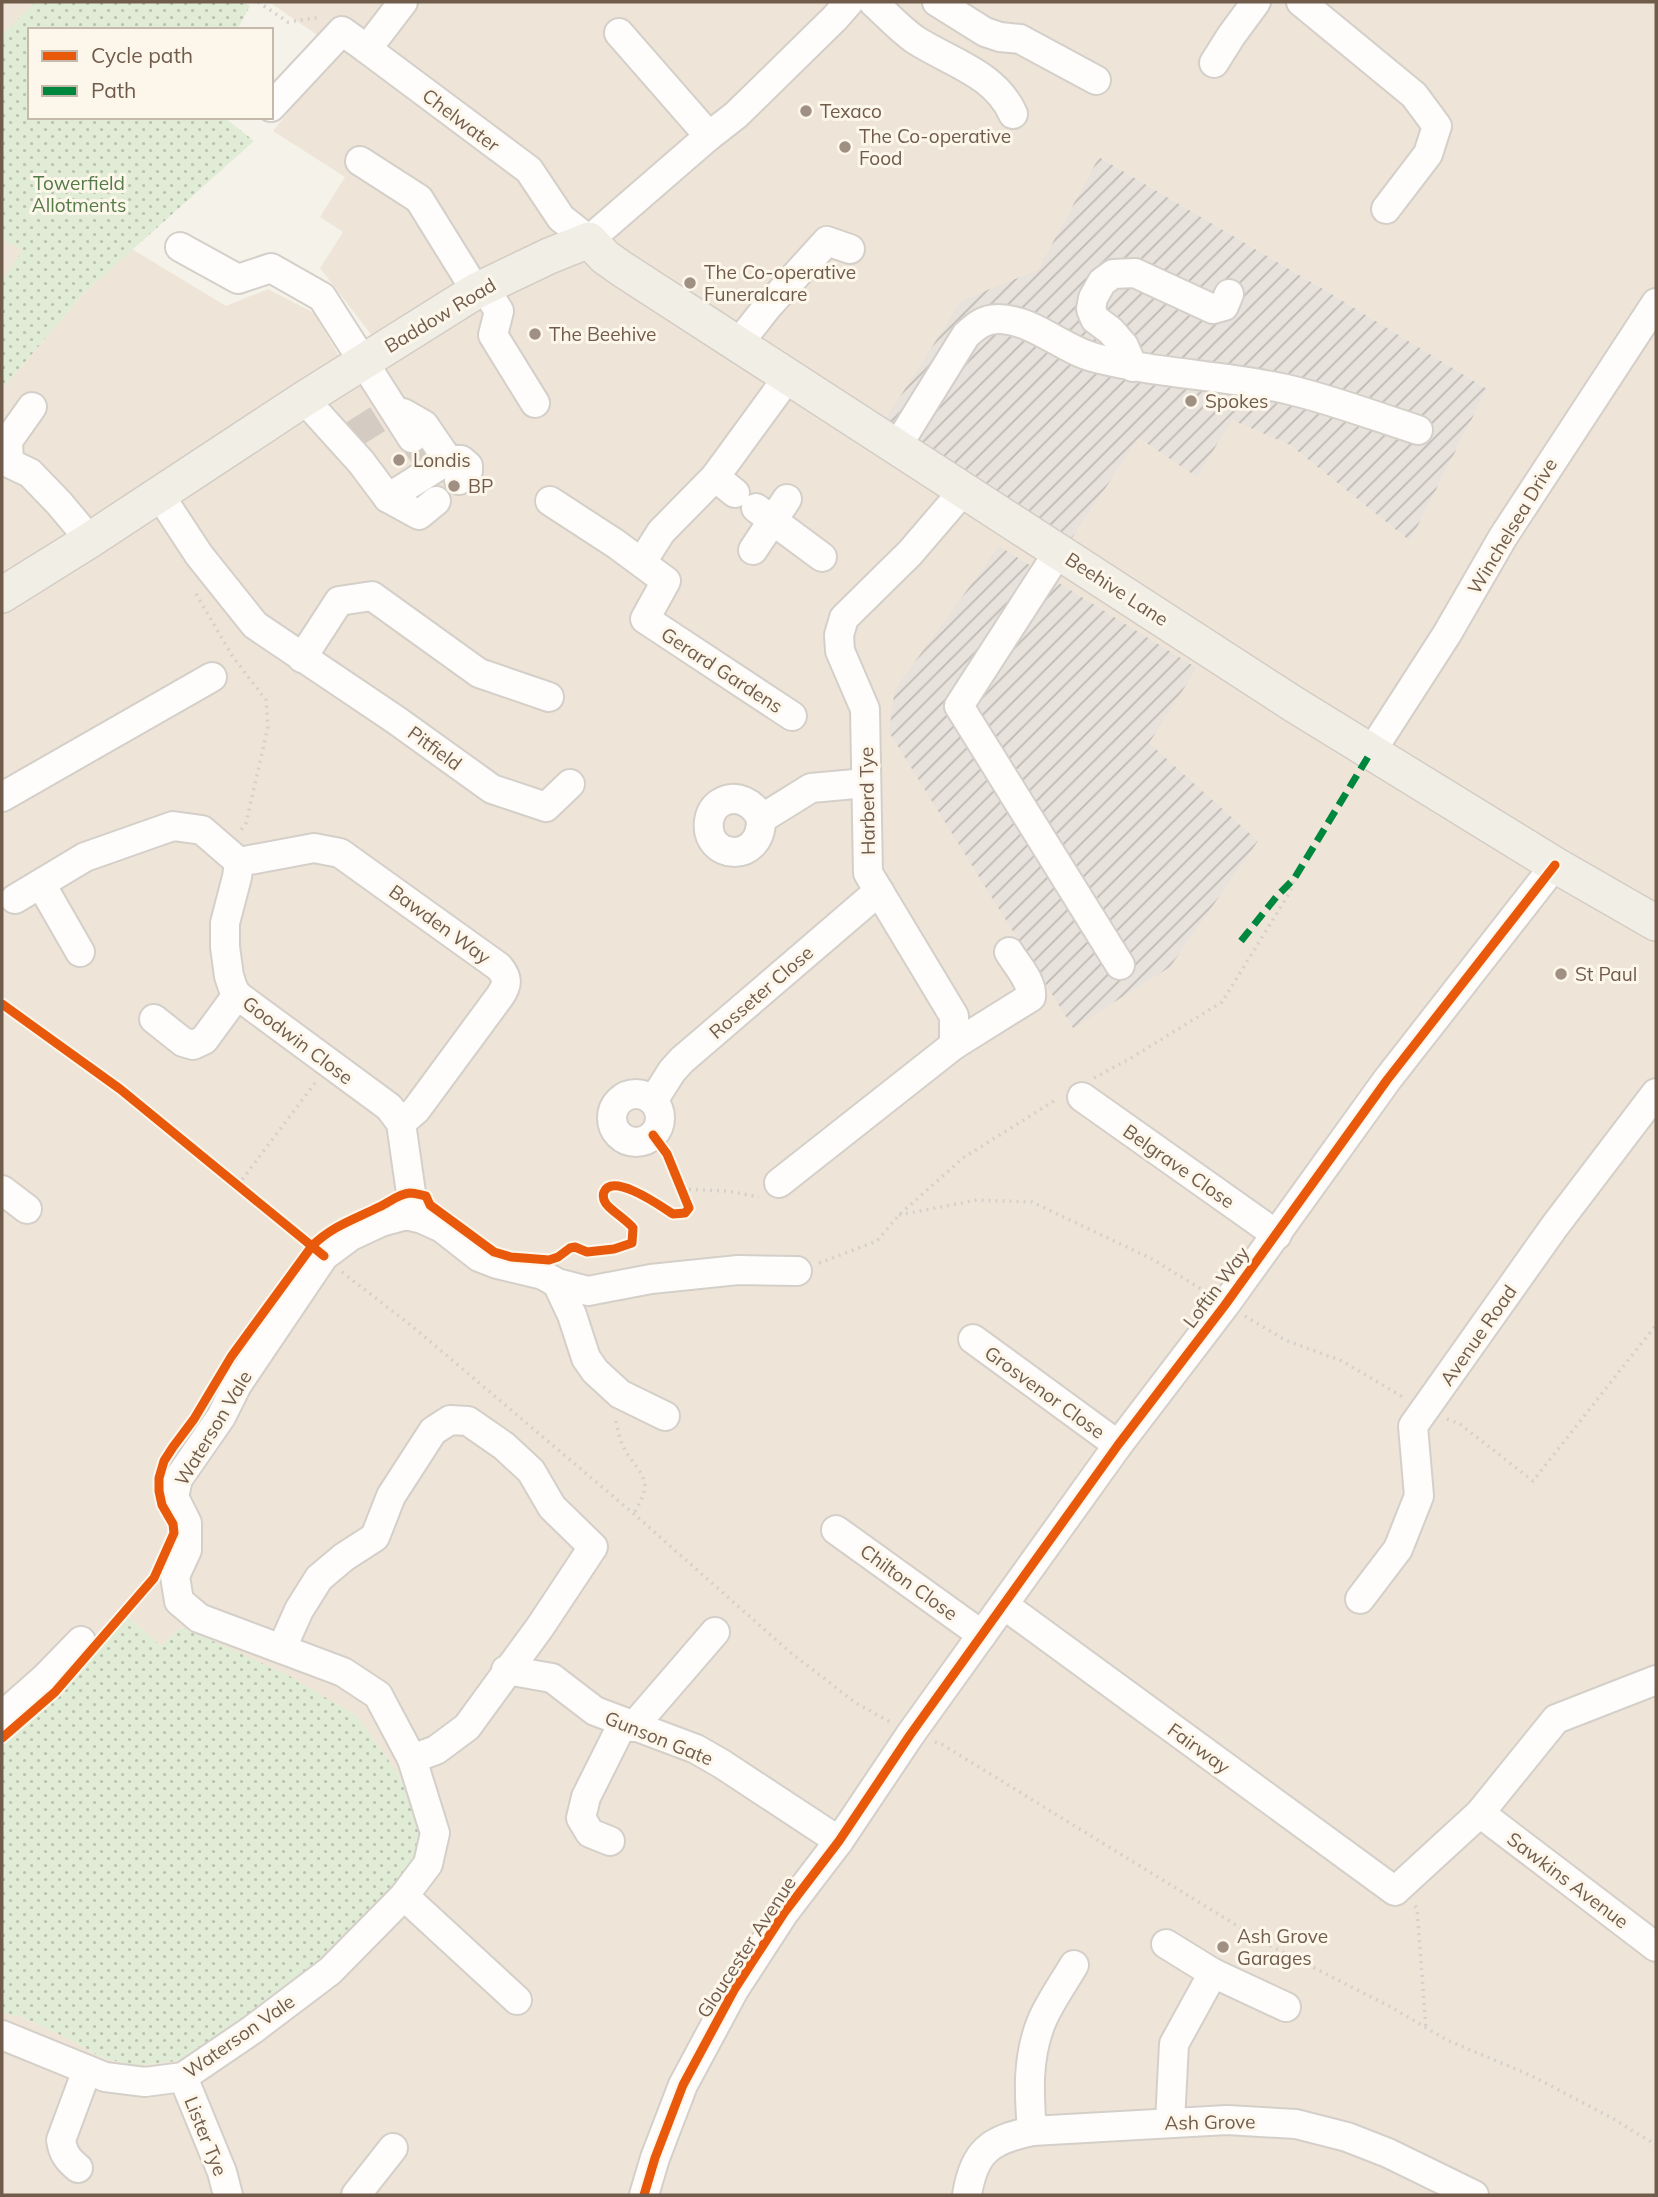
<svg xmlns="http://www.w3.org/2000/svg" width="1658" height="2197" viewBox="0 0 1658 2197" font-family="Mulish,sans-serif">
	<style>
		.residential { fill: #eee5d8; fill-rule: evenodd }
		.industrial { fill: url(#industrial-furrows) }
		.park { fill: url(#park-dots) }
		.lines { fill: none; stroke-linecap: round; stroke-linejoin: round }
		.minor-tunnel { stroke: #d4ccc2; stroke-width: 28; stroke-dasharray: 28 14; stroke-linecap: butt }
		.minor-casing { stroke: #d4cfc8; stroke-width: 32 }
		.major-casing { stroke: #d4cdc6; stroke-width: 38 }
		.path { stroke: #d7d0cb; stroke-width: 3.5; stroke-dasharray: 2 5; stroke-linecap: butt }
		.minor { stroke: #fefdfc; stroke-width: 28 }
		.major { stroke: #f1eee6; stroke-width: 35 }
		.quiet { stroke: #00873e; stroke-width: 7; stroke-dasharray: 14 7; stroke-linecap: butt }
		.cycleway-casing { stroke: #fdf7eb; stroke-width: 13 }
		.cycleway { stroke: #e8590c; stroke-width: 9 }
		.poi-dot { fill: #9f9083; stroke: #fdf7eb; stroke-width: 2.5 }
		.labels { text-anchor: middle; stroke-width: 6; stroke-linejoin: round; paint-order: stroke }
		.poi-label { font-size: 19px; fill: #715c4c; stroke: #fdf7eb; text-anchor: start }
		.street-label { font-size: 19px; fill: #715c4c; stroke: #fdf7eb }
		.park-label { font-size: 19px; fill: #547b48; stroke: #fdf7eb }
	</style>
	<defs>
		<pattern id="industrial-furrows" width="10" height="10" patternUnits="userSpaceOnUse" patternTransform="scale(1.75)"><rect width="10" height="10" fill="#e7e2db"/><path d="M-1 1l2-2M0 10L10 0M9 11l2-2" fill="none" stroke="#c0bab4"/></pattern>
		<pattern id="park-dots" width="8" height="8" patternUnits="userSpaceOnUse" patternTransform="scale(1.75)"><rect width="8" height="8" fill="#e1ecd6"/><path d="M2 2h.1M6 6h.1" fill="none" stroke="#bbc2b0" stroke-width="1.8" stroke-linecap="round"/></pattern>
	</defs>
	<rect width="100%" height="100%" fill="#f5f2ea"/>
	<g class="residential">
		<path d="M2,2H35L2,35Z"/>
		<path d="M269,2H1656V2195H2V2014L19,2016L63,2036L101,2057L133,2066L176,2061L206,2048L418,1819L397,1772L357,1716L181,1627L161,1646L124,1613L52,1689L2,1732V389L84,293L132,249L226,306L268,289L314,313L343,363L376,341L320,268L343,232L320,217L345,177L273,131L339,50ZM1099,157L1330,293L1487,389L1410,541L1290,445L1232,420L1139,438L1068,544L962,300L1038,271ZM999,546L1197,668L1148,743Z"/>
		<path d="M2,239L24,250L2,280Z"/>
	</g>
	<g class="industrial">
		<path d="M1099,157L1330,293L1487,389L1410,541L1290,445L1232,420L1197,477L1139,438L1068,544L885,420L962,300L1038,270Z"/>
		<path d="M999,546L1197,668L1149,743L1258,841L1170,967L1073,1028L889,732L895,689Z"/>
	</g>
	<g class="park">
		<path d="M35,2H244L250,6L237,30H30V117H224L254,141L84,293L2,389V280L23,250L2,239V35Z"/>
		<path d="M124,1613L161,1646L181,1627L286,1674L357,1716L397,1772L418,1819L420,1849L401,1878L324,1963L206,2048L176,2061L134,2066L101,2057L63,2036L19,2016L2,2014V1732L52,1688Z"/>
	</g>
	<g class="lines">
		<g class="minor-tunnel">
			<path d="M354,434L389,412"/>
			<path d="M412,438L428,462"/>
		</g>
		<g class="minor-casing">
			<g id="minor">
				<path d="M403,2L367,49L529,170L561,218L589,240L709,136L736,115L835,18L849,2"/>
				<path d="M873,2C886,14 899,28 914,39C949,62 995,73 1013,114"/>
				<path d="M937,2L985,32L1000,37L1020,39L1096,80"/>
				<path d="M1301,2L1414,95L1437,126L1428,154L1386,209"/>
				<path d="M619,33L709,136"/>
				<path d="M1214,63L1231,36L1256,2"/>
				<path d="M271,107L342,31L367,49"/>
				<path d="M360,161L419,199L476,291"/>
				<path d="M180,247L238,279L271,268L322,297L412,438"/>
				<path d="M484,287L499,311L493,335L535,403"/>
				<path d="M738,344L768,306L827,241L850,249"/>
				<path d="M1133,367L1124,346L1111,331L1095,319L1091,309L1093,298L1102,282L1113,274L1135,273L1213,309L1224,306L1229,294"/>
				<path d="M304,399L361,462L388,498L448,460L424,425L403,413"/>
				<path d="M32,407L8,441L9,463L30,473L59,503L90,540"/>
				<path d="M896,448L966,335C976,326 984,319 998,319C1033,319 1063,350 1096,358C1158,374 1223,375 1286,389C1330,399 1374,416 1418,430"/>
				<path d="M448,460H461L468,466V471L459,480"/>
				<path d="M715,477L735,493"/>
				<path d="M159,494L199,555L255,625L396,720L492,789L546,807L570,784"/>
				<path d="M388,498L419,515L436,501"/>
				<path d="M550,501L616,544L666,581L645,619L792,716"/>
				<path d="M756,508L822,557"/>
				<path d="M753,550L787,499"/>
				<path d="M1059,551L959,706L1120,965"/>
				<path d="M642,562L661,532L715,477L788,377"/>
				<path d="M302,658L339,601L372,596L479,673L549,697"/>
				<path d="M1371,752L1447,634L1503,537L1656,303"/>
				<path d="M2,797L212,677"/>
				<path d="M761,819C762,865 704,860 709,821C710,814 714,807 720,803C737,793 754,803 761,819L811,788L866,783"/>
				<path d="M239,862L314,848L340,853L499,967C508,978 508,984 500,996L416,1110L401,1123"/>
				<path d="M41,884L80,952"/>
				<path d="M15,899L85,857L173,826L202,830L239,862L237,877L225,923V947L229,976L233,988L237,995L389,1107L401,1123L411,1193L406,1215"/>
				<path d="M154,1019L183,1042L193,1045L204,1040L237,995"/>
				<path d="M954,1045L1031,997C1033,982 1016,964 1009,952"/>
				<circle cx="636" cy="1118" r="24"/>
				<path d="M1082,1097L1277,1235"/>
				<path d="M653,1101L672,1071L682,1060L879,891"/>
				<path d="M779,1183L954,1045V1016L868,873L865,709L840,651L839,635L844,618L910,553L964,490"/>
				<path d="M2,1190L27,1209"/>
				<path d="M557,1283L572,1315L586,1358L595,1371L620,1394L665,1416"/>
				<path d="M973,1339L1118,1445"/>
				<path d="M836,1530L982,1635"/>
				<path d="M1360,1599L1398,1549L1419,1496L1413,1426L1554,1227L1656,1093"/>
				<path d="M1004,1605L1395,1891L1480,1813L1556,1719L1656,1680"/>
				<path d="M282,1648L299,1610L319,1578L344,1557L375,1537L391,1496L433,1431L450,1420L468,1421L504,1446L531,1471L552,1507L593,1547L540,1627L467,1727L436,1750L412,1759"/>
				<path d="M506,1670L552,1678L595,1711L696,1749L722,1764L839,1841"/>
				<path d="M2,1716L45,1678L81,1641"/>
				<path d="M633,1727L715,1632"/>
				<path d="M1480,1813L1656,1947"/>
				<path d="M610,1841L590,1833L581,1818L586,1797L623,1723"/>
				<path d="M404,1896L517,2000"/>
				<path d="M1166,1944L1213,1973"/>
				<path d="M2,2035L105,2077L145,2082L183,2077L252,2030L330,1971L404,1896L428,1864L435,1833L412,1759L378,1695L343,1672L199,1618L179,1601L175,1576L187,1550V1523L174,1497L178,1479L221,1417L237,1385L324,1256L351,1236L381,1222L406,1215L422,1219L442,1228L479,1257L497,1264L543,1275L557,1283L588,1291L651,1279L738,1270L797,1271"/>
				<path d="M183,2077L222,2172L228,2195"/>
				<path d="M1170,2122L1174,2044L1213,1973L1286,2007"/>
				<path d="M1032,2131C1029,2094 1027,2058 1041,2023C1049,2003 1063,1984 1074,1965"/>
				<path d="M78,2168C67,2159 63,2153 61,2140L87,2070"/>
				<path d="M356,2195L393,2148"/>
				<path d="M644,2195L655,2158L683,2085L734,1990L784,1913L839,1841L910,1735L1118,1445L1225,1305L1387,1080L1555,865"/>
				<path d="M967,2195C974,2151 990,2140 1032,2131L1227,2120L1296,2124L1347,2137L1388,2153L1474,2195"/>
			</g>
		</g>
		<g class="major-casing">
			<path id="major" d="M2,595L90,540L304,399L476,291L549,256L589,240L605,257L622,269L1295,705L1555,865L1656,923"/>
		</g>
		<g class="path">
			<path d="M258,2L288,22L321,17"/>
			<path d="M196,594L233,657L266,700L268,727L246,823L241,830"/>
			<path d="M1094,1078L1131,1058L1222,1002L1290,892L1294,879"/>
			<path d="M238,1185L315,1083"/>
			<path d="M682,1189L727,1191L759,1197"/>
			<path d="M899,1215L977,1200L1032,1202L1152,1259L1206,1292"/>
			<path d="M819,1263L877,1241L899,1215L963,1158L1057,1099"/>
			<path d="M342,1272L413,1327L634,1514L791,1653L856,1703L890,1722"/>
			<path d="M1245,1316L1285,1340L1342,1361L1403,1397"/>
			<path d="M1447,1419L1460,1424L1533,1481L1656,1325"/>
			<path d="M616,1421C618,1430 619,1439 624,1448C630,1461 645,1472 645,1487C644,1497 638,1505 634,1514"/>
			<path d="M935,1742L943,1745L1267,1944L1389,2006L1447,2040L1532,2076L1612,2118L1656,2145"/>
			<path d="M1415,1906L1417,1908L1426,2029"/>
		</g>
		<use href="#minor" class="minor"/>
		<use href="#major" class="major"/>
		<path class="quiet" d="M1241,941L1277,896L1294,879L1371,752"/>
		<g class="cycleway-casing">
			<g id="cycleway">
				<path d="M2,1004L120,1089L324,1256"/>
				<path d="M2,1738L55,1692L154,1578L174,1533L173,1524L162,1505L159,1491V1478L164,1461L173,1447L194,1419L231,1357L312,1246C332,1226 355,1219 379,1207C390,1202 398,1194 410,1193C415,1193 421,1195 426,1196L430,1205L494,1252L511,1257L549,1260L558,1257L570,1248L575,1247L587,1252L614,1249L632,1243L633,1228C627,1220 607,1208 605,1202C603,1199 603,1194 604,1192C613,1172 662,1207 673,1214L685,1213L689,1208L667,1154L653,1135"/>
				<path d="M644,2195L655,2158L683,2085L734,1990L784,1913L839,1841L910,1735L1118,1445L1225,1305L1387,1080L1555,865"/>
			</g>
		</g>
		<use href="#cycleway" class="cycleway"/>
	</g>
	<g class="poi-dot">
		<circle cx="806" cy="111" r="7"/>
		<circle cx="845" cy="147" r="7"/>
		<circle cx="690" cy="283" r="7"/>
		<circle cx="535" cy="334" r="7"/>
		<circle cx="1191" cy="401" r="7"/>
		<circle cx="399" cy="460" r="7"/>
		<circle cx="454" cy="486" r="7"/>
		<circle cx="1561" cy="974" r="7"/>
		<circle cx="1223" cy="1947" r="7"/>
	</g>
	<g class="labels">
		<g class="poi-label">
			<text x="820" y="118">Texaco</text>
			<text x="859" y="143">The Co-operative<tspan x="859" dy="22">Food</tspan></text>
			<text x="704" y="279">The Co-operative<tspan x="704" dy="22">Funeralcare</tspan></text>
			<text x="549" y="341">The Beehive</text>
			<text x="1205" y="408">Spokes</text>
			<text x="413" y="467">Londis</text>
			<text x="468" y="493">BP</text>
			<text x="1575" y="981">St Paul</text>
			<text x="1237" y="1943">Ash Grove<tspan x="1237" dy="22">Garages</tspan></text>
		</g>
		<g class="street-label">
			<text transform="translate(461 120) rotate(37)" y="7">Chelwater</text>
			<text transform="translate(440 315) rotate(-31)" y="7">Baddow Road</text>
			<text transform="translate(1512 526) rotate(-59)" y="7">Winchelsea Drive</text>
			<text transform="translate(1117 589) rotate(33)" y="7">Beehive Lane</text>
			<text transform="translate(722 670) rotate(33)" y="7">Gerard Gardens</text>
			<text transform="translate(435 748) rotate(36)" y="7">Pitfield</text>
			<text transform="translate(867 801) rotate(-91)" y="7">Harberd Tye</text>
			<text transform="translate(440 924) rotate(36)" y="7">Bawden Way</text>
			<text transform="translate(761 992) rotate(-41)" y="7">Rosseter Close</text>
			<text transform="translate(298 1040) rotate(37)" y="7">Goodwin Close</text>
			<text transform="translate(1179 1166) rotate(35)" y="7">Belgrave Close</text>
			<text transform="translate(1216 1287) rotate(-53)" y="7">Loftin Way</text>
			<text transform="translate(1478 1335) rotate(-55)" y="7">Avenue Road</text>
			<text transform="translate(1045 1392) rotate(36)" y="7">Grosvenor Close</text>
			<text transform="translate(213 1428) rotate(-59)" y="7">Waterson Vale</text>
			<text transform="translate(909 1582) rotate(36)" y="7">Chilton Close</text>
			<text transform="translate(659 1738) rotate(22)" y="7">Gunson Gate</text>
			<text transform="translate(1199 1748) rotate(36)" y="7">Fairway</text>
			<text transform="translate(1568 1880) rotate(37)" y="7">Sawkins Avenue</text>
			<text transform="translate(746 1947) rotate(-57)" y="7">Gloucester Avenue</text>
			<text transform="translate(239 2036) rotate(-35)" y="7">Waterson Vale</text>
			<text transform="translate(1210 2122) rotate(-1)" y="7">Ash Grove</text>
			<text transform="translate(206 2136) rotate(68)" y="7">Lister Tye</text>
		</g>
		<g class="park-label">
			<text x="79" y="190">Towerfield<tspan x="79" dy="22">Allotments</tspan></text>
		</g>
	</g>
	<rect width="1658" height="2197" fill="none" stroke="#715c4c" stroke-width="7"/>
	<rect x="28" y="28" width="245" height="91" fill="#fdf7eb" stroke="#c5b9ab" stroke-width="2"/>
	<rect x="42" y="51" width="35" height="10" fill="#e8590c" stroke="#c5b9ab" stroke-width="2"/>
	<text x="91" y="63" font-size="21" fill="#715c4c">Cycle path</text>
	<rect x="42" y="86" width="35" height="10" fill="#00873e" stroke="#c5b9ab" stroke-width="2"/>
	<text x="91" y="98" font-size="21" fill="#715c4c">Path</text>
</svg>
